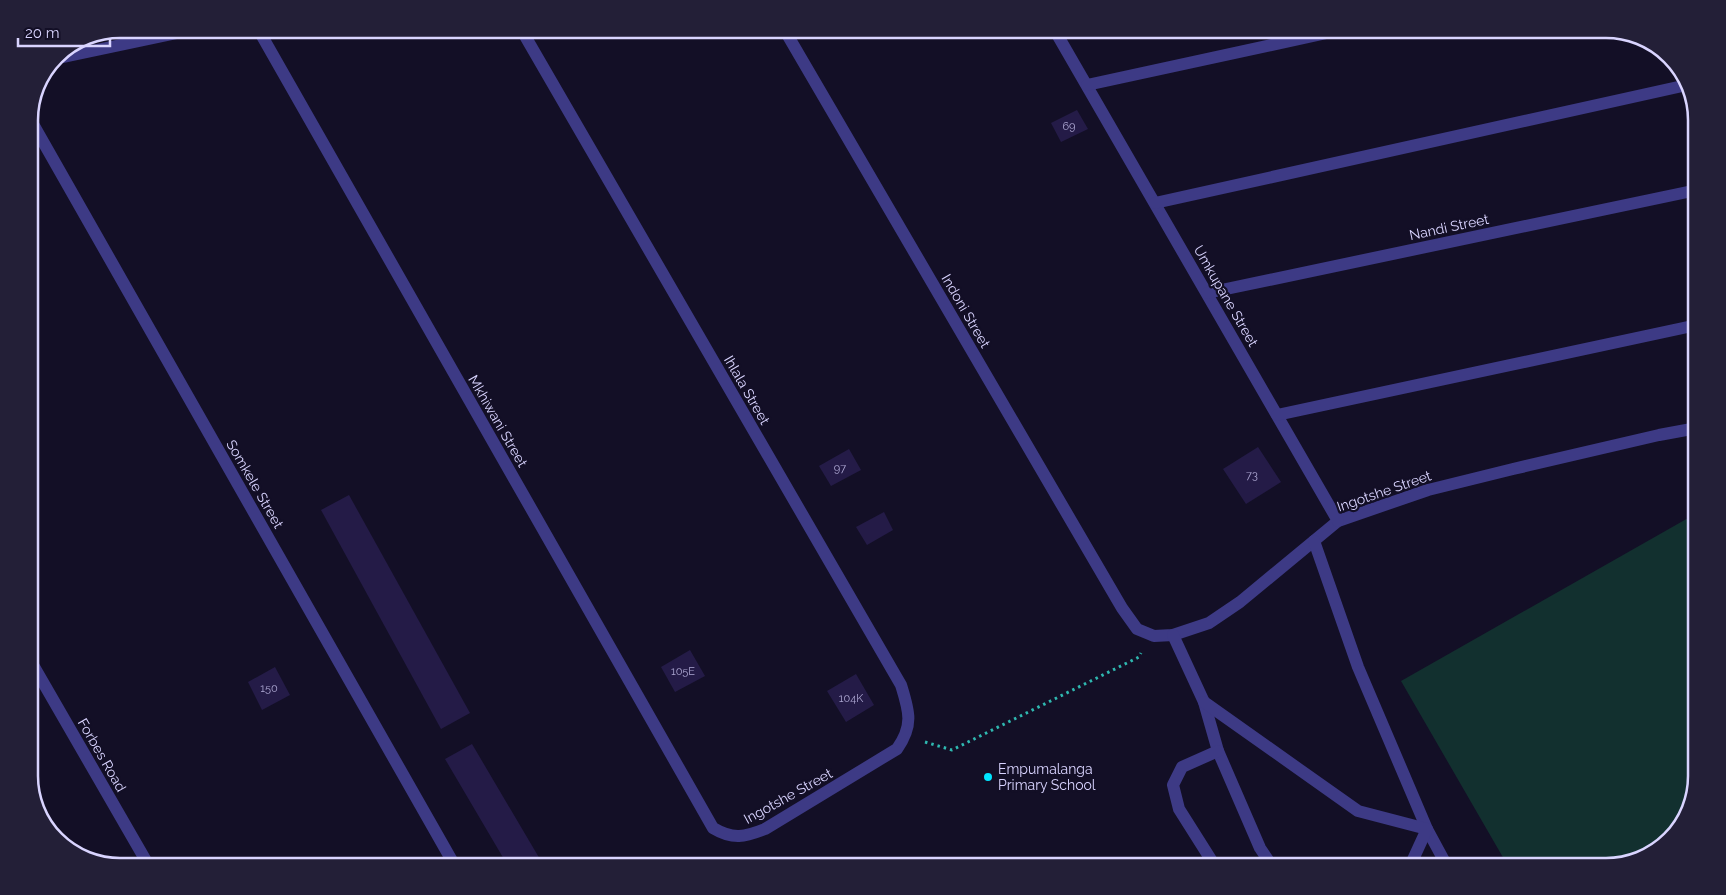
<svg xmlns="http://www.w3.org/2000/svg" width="1726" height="895" viewBox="0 0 1726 895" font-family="Raleway,sans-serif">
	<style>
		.green { fill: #12302f }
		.building { fill: #241b47 }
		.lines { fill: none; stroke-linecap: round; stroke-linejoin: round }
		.path { stroke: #2fb8b0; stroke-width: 3; stroke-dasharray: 2.5 4; stroke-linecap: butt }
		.minor { stroke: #3d3a85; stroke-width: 12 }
		.poi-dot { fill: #00e5ff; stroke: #130f26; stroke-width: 2 }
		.labels { text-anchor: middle; stroke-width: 4.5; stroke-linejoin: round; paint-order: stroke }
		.number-label { font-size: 11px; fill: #aca6d1 }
		.street-label { font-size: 14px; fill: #d9d4ff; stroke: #130f26 }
		.poi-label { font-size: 14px; fill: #d9d4ff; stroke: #130f26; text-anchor: start }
		.rim { fill: none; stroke: #d9d4ff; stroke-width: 2.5 }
	</style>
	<rect width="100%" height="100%" fill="#130f26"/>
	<path class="green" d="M1697,513V775L1688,816L1652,854L1607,866H1508L1401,681Z"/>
	<g class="building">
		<path d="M1077,110L1088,129L1061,142L1051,123Z"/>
		<path d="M1258,447L1281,482L1246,504L1223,469Z"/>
		<path d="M849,449L861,470L831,486L819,466Z"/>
		<path d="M349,495L470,713L441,729L321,510Z"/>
		<path d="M884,512L893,530L867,545L856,527Z"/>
		<path d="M690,650L705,676L675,692L661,667Z"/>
		<path d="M275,667L290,695L262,710L248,682Z"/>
		<path d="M856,674L874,705L846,722L827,691Z"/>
		<path d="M472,744L544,866H508L445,759Z"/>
		<path d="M399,859L403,866H386Z"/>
	</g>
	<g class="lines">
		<g class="path">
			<path d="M925,742L952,750L1139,657L1141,653"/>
			<path d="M734,866L738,857"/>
		</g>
		<g class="minor">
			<path d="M258,29L713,828C733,840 745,837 765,829L897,749C914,725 909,711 901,685L521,29"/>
			<path d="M784,29L1122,608L1137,629L1154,636L1173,635L1209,623L1240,602L1338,521L1428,490L1513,469L1659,435L1697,428"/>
			<path d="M1054,29L1338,521"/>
			<path d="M54,59L196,29"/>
			<path d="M1087,85L1345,29"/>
			<path d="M29,117L455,866"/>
			<path d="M1155,203L1687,85"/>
			<path d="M1207,293L1697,190"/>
			<path d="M1277,415L1697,325"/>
			<path d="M1314,541L1358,667L1427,829L1447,866"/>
			<path d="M1173,635L1204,702L1218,751L1260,848L1272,866"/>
			<path d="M29,658L149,866"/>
			<path d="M1204,702L1358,811L1427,829L1410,866"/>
			<path d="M1215,866L1179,809L1173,785L1182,767L1218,751"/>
		</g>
	</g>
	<circle class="poi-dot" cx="988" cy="777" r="5"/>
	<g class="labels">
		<g class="number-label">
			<text x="1069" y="130">69</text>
			<text x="840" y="472">97</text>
			<text x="1252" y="479">73</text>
			<text x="683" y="675">105E</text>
			<text x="269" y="692">150</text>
			<text x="851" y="702">104K</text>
		</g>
		<g class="street-label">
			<text transform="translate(1449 227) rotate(-12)" y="5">Nandi Street</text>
			<text transform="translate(1226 296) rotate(60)" y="5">Umkupane Street</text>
			<text transform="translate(966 311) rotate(60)" y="5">Indoni Street</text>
			<text transform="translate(747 390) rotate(60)" y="5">Ihlala Street</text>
			<text transform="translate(498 421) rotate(60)" y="5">Mkhiwani Street</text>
			<text transform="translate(255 484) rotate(60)" y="5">Somkele Street</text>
			<text transform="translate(1384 491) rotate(-19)" y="5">Ingotshe Street</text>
			<text transform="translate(102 755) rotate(60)" y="5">Forbes Road</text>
			<text transform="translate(788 796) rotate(-29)" y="5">Ingotshe Street</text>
		</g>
		<g class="poi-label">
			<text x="998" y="774">Empumalanga<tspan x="998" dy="16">Primary School</tspan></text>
		</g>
	</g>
	<path d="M0 0H1726V895H0ZM120 38H1606A82 82 0 0 1 1688 120V776A82 82 0 0 1 1606 858H120A82 82 0 0 1 38 776V120A82 82 0 0 1 120 38Z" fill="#231f37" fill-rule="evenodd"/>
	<path class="rim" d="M120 38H1606A82 82 0 0 1 1688 120V776A82 82 0 0 1 1606 858H120A82 82 0 0 1 38 776V120A82 82 0 0 1 120 38Z"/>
	<path d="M18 38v8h92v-8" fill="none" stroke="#d9d4ff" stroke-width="2.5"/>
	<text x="25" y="38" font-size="15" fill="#d9d4ff" stroke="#130f26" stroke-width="4" paint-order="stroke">20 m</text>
</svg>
